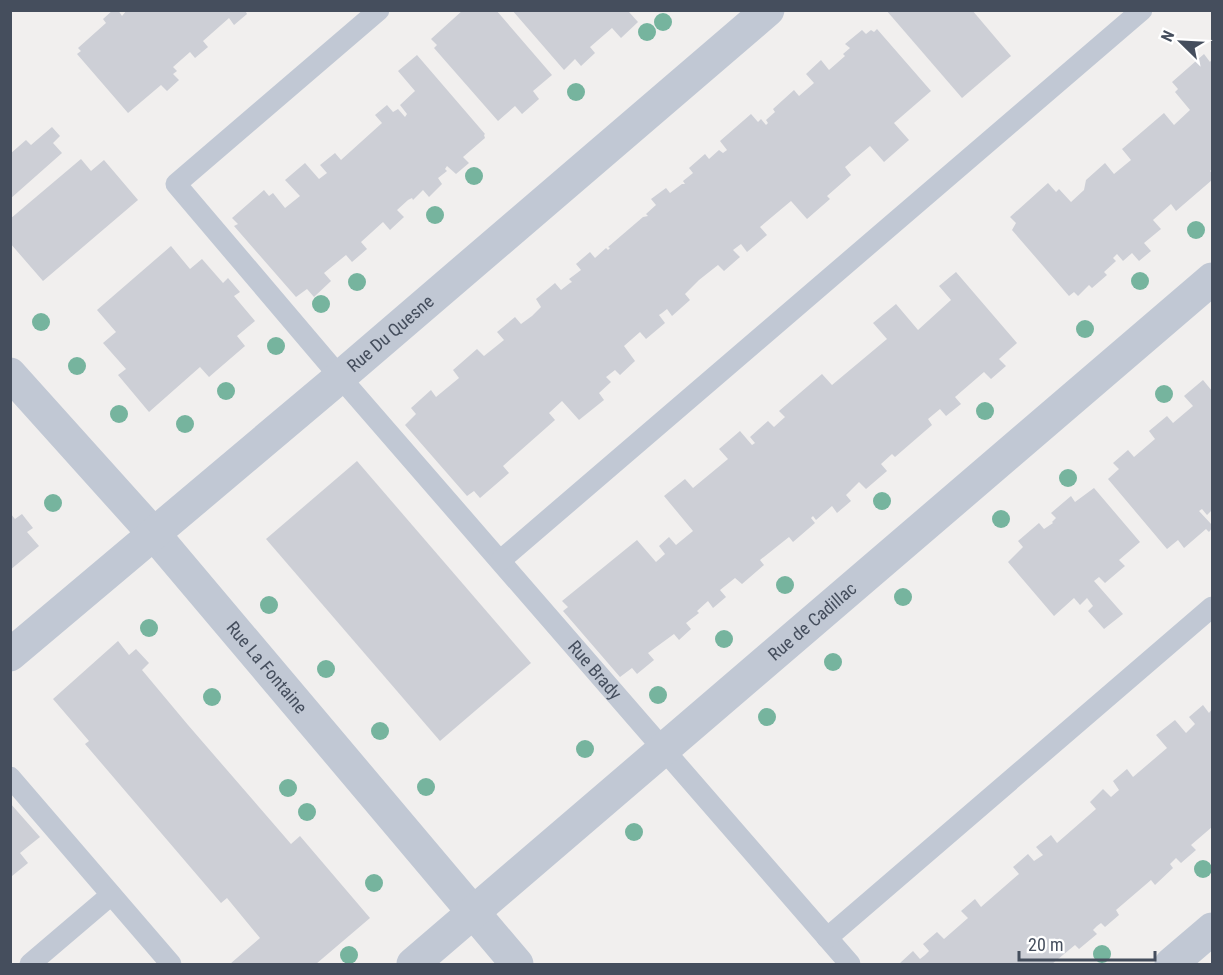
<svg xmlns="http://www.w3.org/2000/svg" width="1223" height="975" viewBox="0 0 1223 975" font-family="'Roboto Condensed',sans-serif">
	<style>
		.building { fill: #cdcfd6 }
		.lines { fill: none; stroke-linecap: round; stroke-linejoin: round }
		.service { stroke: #c1c8d4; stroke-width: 21 }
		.minor { stroke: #c1c8d4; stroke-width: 33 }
		.tertiary { stroke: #c1c8d4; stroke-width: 33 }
		.tree { fill: #76b49e }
		.labels { text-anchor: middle; stroke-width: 4.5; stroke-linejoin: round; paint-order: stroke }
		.street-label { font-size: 18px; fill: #454e5d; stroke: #fff }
	</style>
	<rect width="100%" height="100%" fill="#f1efee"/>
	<g class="building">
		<path d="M113,10H118L122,16L127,10H245L247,14L234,25L229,18L203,41L208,47L195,58L190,52L173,67L177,71L173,74L179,80L167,91L161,85L128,113L77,54L81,51L78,48L106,23L103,19Z"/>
		<path d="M463,10H496L552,75L533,91L539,99L522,114L515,106L498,121L434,48L437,45L431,39Z"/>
		<path d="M512,10H631L629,12L638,22L621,38L612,28L590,47L595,53L581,66L575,59L564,70Z"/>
		<path d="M886,10H972L1011,56L962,98Z"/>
		<path d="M877,29L931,91L894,123L909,140L884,162L870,146L845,167L851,175L827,196L830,199L807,219L791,201L760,227L767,235L747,252L741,244L733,250L740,257L724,271L718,265L699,280L685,294L690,300L672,316L667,309L662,313L659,315L665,323L646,339L640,332L624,346L635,361L620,375L615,370L606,377L611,382L599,393L604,400L579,420L562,401L549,413L555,420L503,466L509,473L480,498L474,491L467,496L405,425L416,414L411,408L431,390L436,397L459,378L453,370L477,349L484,356L504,340L497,332L515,317L521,324L532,316L541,307L536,299L555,283L561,290L570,283L572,282L569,279L581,270L576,264L590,252L595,258L606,248L608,250L610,248L608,247L643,217L648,216L646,214L656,205L651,199L666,188L670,193L682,184H685L683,181L693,173L689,168L705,154L709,159L719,150L723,153L727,150L720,141L751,114L758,122L761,119L766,125L768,123L766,120L775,112L773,109L794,90L799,96L814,83L806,74L821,60L829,70L845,56L843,54L850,48L845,44L862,30L866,34L871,30L874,32Z"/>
		<path d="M1204,54L1210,62L1212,59V169L1210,171L1212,173V180L1176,211L1171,204L1153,220L1161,229L1144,243L1151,251L1139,261L1132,253L1123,261L1117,254L1113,258L1116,261L1104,272L1107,275L1092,288L1089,285L1078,296L1074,292L1069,296L1012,230L1016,223L1010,217L1048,183L1056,192L1059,189L1071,202L1084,190L1086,180L1105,163L1114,174L1131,160L1122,149L1164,113L1174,125L1190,110L1175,92L1178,89L1172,82Z"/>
		<path d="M417,55L485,134L484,135L485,138L463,157L469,163L456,174L447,166L445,169L447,171L438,178L442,184L429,197L423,190L413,200L412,198L408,200L397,210L404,217L390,230L383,222L361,242L367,249L352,262L346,255L324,273L331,281L314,297L307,289L296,297L234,226L238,224L232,218L264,190L269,196L273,193L285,208L300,196L285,180L305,163L319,179L327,173L320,165L335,153L341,160L382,123L375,115L387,105L393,112L398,109L405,117L407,114L400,105L415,91L398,71Z"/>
		<path d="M52,127L60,136L53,143L62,153L10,199V154L26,140L31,145Z"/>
		<path d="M81,159L91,171L104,160L138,200L43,281L10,243V219Z"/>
		<path d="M171,246L190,269L202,259L223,283L228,278L240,292L234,296L255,321L237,336L245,346L209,377L200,367L149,412L118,375L126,369L103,343L116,332L97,310Z"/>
		<path d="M956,272L1017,343L999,359L1006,366L991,379L984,372L955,397L961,404L946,416L940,409L928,419L932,425L895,457L892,454L881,464L887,471L866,489L859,482L846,495L851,501L837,513L832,506L816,520L813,516L811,518L815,523L793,542L789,537L760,560L764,565L742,584L735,578L720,590L726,597L713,608L708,601L697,611L699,613L686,623L691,629L679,640L674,634L648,653L654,660L637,674L632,668L620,677L563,611L568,607L562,601L637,540L656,562L665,554L659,546L669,537L676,545L693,531L664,496L685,479L693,488L728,459L719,449L740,431L752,445L755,443L750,437L768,421L774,427L785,417L779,411L822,374L832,385L887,339L873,323L896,304L918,330L951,300L939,286Z"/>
		<path d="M1203,380L1212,391V510L1207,515L1202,509L1199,511L1212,525V528L1209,532L1206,529L1184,548L1178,540L1167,549L1108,479L1119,469L1113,463L1128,450L1134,457L1155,439L1149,431L1167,416L1173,423L1193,406L1184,396Z"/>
		<path d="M357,461L531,663L440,741L266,539Z"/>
		<path d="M1094,488L1140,542L1119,560L1125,566L1105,583L1099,577L1094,581L1123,614L1104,629L1088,611L1093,606L1087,598L1080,605L1074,598L1054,616L1008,562L1023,547L1018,541L1039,523L1044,529L1053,523L1052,522L1056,518L1051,513L1071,496L1075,502Z"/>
		<path d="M10,513L15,519L22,514L33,528L27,532L39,546L10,570Z"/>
		<path d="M118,641L129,655L136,649L149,663L142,670L188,725L291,844L300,836L370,918L316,964H230L260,938L227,898L221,903L85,744L89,741L53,699Z"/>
		<path d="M1203,705L1209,713L1212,709V827L1191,845L1196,850L1181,863L1176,858L1170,864L1173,868L1155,885L1151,880L1116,910L1119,915L1105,927L1101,923L1097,926L1093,930L1097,934L1079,949L1075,945L1052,964L900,963L913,951L920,959L925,955L929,951L923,944L937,932L944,939L968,918L961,911L975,899L981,907L1019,874L1013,867L1028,854L1034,861L1043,855L1036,847L1051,835L1057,843L1096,809L1090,802L1103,789L1111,797L1119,790L1113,781L1127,769L1133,777L1167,748L1156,735L1175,720L1186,733L1195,724L1189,717Z"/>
		<path d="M10,803L40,837L20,853L28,863L12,876Z"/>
	</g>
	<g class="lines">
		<g class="service">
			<path id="s1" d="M379,10L176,184L340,377L850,964"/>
			<path d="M501,560L1142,10"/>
			<path d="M10,777L171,964"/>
			<path d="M827,938L1212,607"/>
			<path d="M30,964L111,895"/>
		</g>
		<g class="minor">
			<path id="s2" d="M10,374L153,533L517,964"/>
			<path id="s3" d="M10,655L340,377L768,10"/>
			<path d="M1171,964L1212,929"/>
		</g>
		<path class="tertiary" id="s4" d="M413,964L1212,279"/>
	</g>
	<g class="tree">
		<circle cx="663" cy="22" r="9"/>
		<circle cx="647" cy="32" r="9"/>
		<circle cx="576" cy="92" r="9"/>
		<circle cx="474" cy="176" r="9"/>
		<circle cx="435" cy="215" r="9"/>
		<circle cx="1196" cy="230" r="9"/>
		<circle cx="1140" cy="281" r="9"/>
		<circle cx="357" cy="282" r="9"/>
		<circle cx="321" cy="304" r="9"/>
		<circle cx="41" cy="322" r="9"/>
		<circle cx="1085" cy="329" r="9"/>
		<circle cx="276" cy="346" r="9"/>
		<circle cx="77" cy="366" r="9"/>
		<circle cx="226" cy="391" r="9"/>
		<circle cx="1164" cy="394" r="9"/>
		<circle cx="985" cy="411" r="9"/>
		<circle cx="119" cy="414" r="9"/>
		<circle cx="185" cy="424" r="9"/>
		<circle cx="1068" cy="478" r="9"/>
		<circle cx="882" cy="501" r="9"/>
		<circle cx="53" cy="503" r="9"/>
		<circle cx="1001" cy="519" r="9"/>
		<circle cx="785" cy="585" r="9"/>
		<circle cx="903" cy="597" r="9"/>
		<circle cx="269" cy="605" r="9"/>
		<circle cx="149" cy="628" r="9"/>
		<circle cx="724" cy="639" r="9"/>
		<circle cx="833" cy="662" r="9"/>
		<circle cx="326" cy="669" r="9"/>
		<circle cx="658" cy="695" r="9"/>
		<circle cx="212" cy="697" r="9"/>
		<circle cx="767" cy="717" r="9"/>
		<circle cx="380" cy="731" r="9"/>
		<circle cx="585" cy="749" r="9"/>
		<circle cx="426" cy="787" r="9"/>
		<circle cx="288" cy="788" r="9"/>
		<circle cx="307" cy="812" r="9"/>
		<circle cx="634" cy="832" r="9"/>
		<circle cx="1203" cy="869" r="9"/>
		<circle cx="374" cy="883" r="9"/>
		<circle cx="1102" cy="954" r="9"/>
		<circle cx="349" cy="955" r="9"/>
	</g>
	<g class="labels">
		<g class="street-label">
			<text dy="6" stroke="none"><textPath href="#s3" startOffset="498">Rue Du Quesne</textPath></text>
			<text dy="6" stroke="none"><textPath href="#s4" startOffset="526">Rue de Cadillac</textPath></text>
			<text dy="6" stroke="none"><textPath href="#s2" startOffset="390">Rue La Fontaine</textPath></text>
			<text dy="6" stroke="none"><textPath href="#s1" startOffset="909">Rue Brady</textPath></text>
		</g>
	</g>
	<rect width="1223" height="975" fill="none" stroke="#454e5d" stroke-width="24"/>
	<g transform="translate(1181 42) rotate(294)" stroke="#ffffff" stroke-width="4.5" paint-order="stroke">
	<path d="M0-4.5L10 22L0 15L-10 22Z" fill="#454e5d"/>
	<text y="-9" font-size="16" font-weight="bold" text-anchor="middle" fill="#454e5d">N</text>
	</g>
	<path d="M1019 951v9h136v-9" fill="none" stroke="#454e5d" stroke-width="3"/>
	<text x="1028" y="951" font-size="18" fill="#454e5d" stroke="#ffffff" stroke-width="4.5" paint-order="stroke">20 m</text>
</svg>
